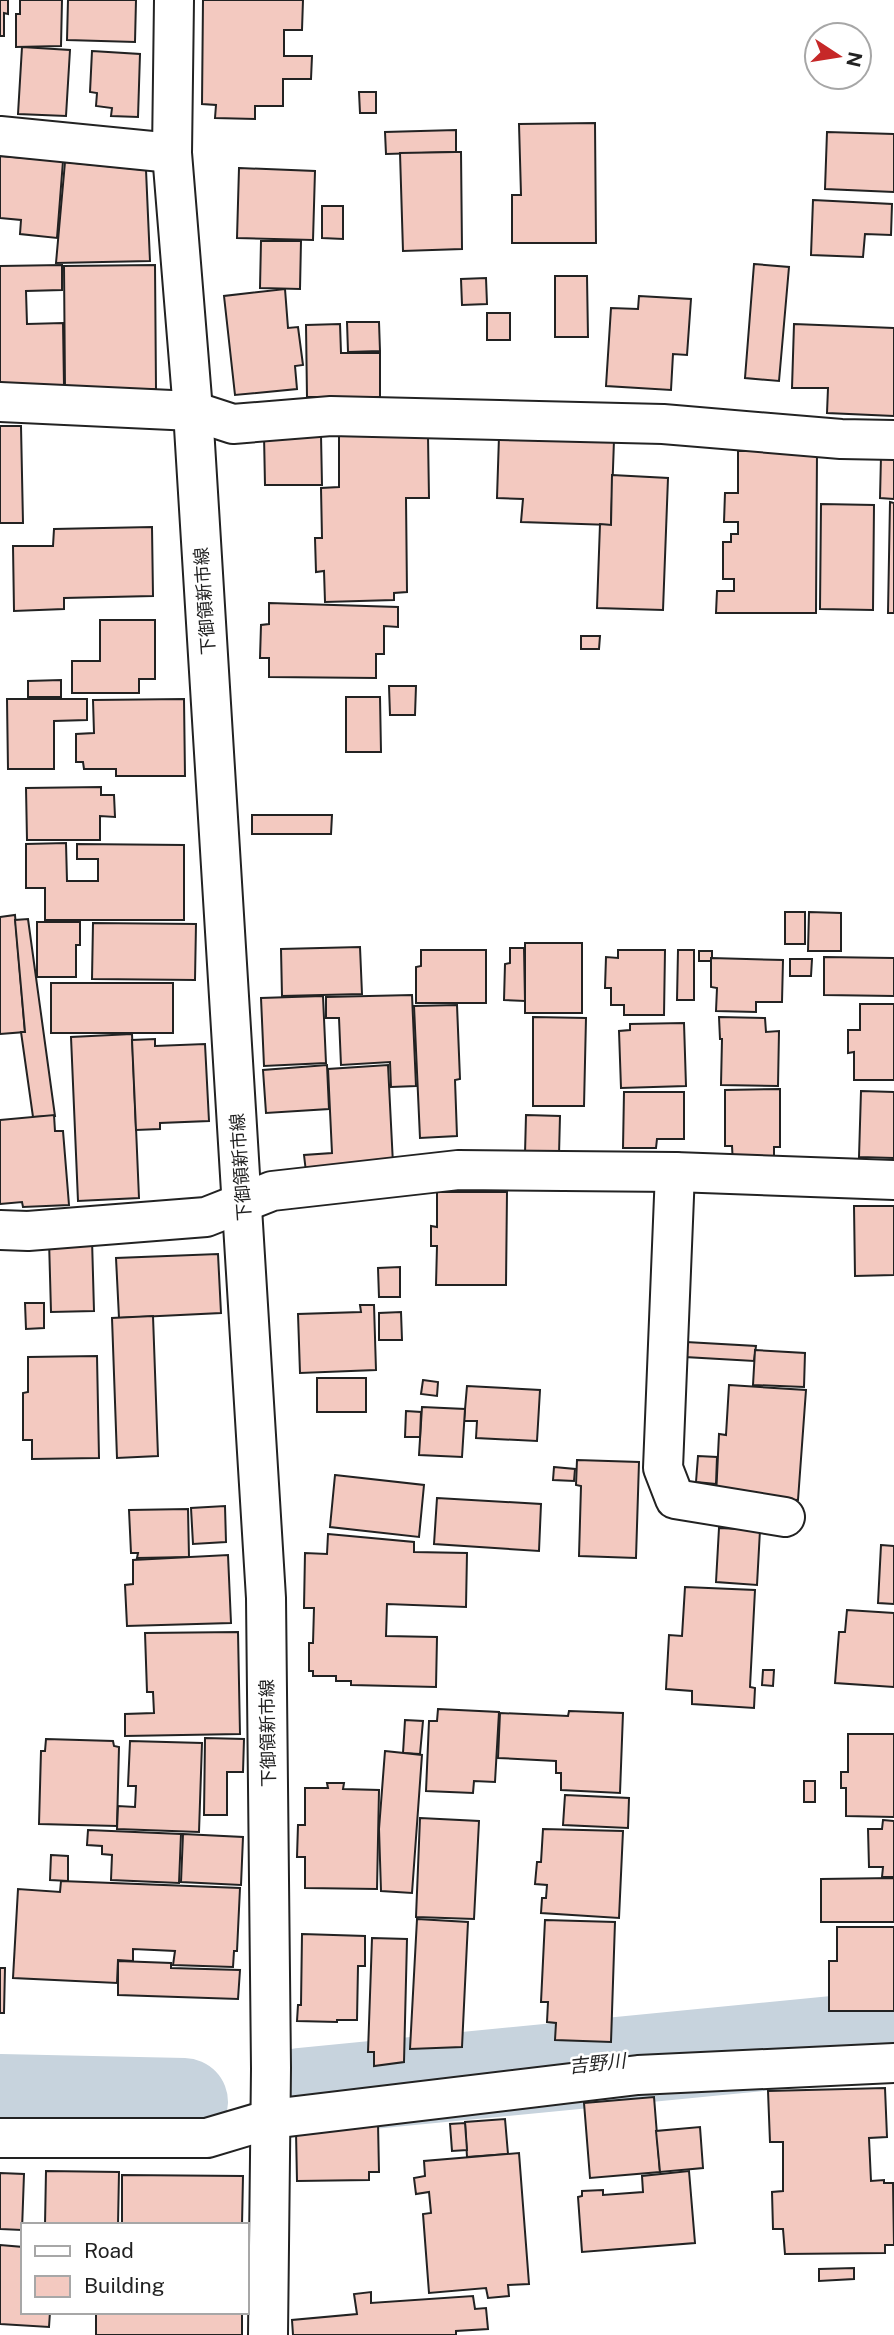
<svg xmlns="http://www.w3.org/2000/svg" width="894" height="2335" viewBox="0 0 894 2335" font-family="'Public Sans','Noto Sans JP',sans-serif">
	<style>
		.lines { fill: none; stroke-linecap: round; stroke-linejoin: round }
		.river { stroke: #c7d3dd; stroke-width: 88 }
		.building { fill: #f3c9c0; stroke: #222; stroke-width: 2 }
		.street-casing { stroke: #222; stroke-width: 42 }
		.secondary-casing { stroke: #222; stroke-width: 42 }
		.street { stroke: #fff; stroke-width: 38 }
		.secondary { stroke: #fff; stroke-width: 38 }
		.labels { text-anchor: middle; stroke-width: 5; stroke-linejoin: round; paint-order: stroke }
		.street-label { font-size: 18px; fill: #222; stroke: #fff }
		.water-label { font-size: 19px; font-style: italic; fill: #222; stroke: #fff }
	</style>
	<rect width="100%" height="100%" fill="#fff"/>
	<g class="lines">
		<g class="river">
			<path d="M300,2092L894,2034"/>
			<path d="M0,2098L184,2102"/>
		</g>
	</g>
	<g class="building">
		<path d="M0,0H8V14L4,13V36H0Z"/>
		<path d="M20,0H62L61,46L16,47V14H20Z"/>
		<path d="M68,0H136L135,42L67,40Z"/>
		<path d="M203,0H303L302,30H284V56H312L311,79H283V106H255V119L215,118L216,105L202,104Z"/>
		<path d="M22,47L70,50L66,116L18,114Z"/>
		<path d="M92,51L140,54L138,117L111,116L112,108L96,106L97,93L90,92Z"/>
		<path d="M359,92H376V113H360Z"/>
		<path d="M595,123L596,243H512V195H521L519,124Z"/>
		<path d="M456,130V152L386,154L385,132Z"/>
		<path d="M827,132L894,134V192L825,189Z"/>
		<path d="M456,152H461L462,249L403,251L400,153Z"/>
		<path d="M0,156L63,161L57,238L20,234L21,220L0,218Z"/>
		<path d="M65,162L146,170L150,261L56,263Z"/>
		<path d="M239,168L315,171L313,240L237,238Z"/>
		<path d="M813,200L892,204L891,235L865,234L863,257L811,255Z"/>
		<path d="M322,206H343V239L322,238Z"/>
		<path d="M261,241H301L300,289L260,288Z"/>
		<path d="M754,264L789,267L779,381L745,378Z"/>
		<path d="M62,265V290L26,291L27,324L63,323L64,386L0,385V266Z"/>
		<path d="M155,265L156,389L65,390L64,266Z"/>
		<path d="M555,276H587L588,337H555Z"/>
		<path d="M486,278L487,304L462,305L461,279Z"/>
		<path d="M285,289L288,328L298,327L303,365L295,366L297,389L235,395L224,296Z"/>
		<path d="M639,296L691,299L687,355L673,354L671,390L606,386L611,308L638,309Z"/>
		<rect x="487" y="313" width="23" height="27"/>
		<path d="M347,322H379L380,351L348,352Z"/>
		<path d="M340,324L341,353H380V397H307L306,325Z"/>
		<path d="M794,324L894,328V416L827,413L828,388H792Z"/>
		<path d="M0,426H21L23,523H0Z"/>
		<path d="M264,435H321L322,485H265Z"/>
		<path d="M339,436H428L429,498H406L407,592L394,593V600L325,602L324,571L316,572L315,538H322L321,488L339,487Z"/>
		<path d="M499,436L614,440L611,525L521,522L523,499L497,498Z"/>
		<path d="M738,451H817L816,613H716L717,591H734V579H723V542H731V534H738V522H724L725,493H738Z"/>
		<path d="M881,456H894V499L880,498Z"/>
		<path d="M612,475L668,478L663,610L597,608L600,524L611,525Z"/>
		<path d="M890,502L894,503V613H888Z"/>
		<path d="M821,504L874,505L873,610L820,609Z"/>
		<path d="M152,527L153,596L64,598V609L14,611L13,546H53L54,529Z"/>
		<path d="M269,603L398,607V627L384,626V654H376V678L269,677V658H260L261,625L269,624Z"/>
		<path d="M100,620H155V679H139V693H72V661H100Z"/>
		<path d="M581,636H600L599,649H581Z"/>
		<path d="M61,680V697H28V681Z"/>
		<path d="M389,686H416L415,715H390Z"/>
		<path d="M346,697H380L381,752H346Z"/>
		<path d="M7,699H87V720L54,721V769H8Z"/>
		<path d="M184,699L185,776H116V769H84L83,762H76V734L94,733L93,700Z"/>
		<path d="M101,787V795H114L115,817L100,816V840H27L26,788Z"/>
		<path d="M252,815H332L331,834H252Z"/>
		<path d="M66,843L67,881H98V859H77V844L184,845V920H45V888H26V844Z"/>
		<rect x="785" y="912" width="20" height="32"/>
		<path d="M809,912L841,913V951H808Z"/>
		<path d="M15,915L25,1032L0,1034V917Z"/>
		<path d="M28,919L55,1116L33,1117L21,1032H25L15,920Z"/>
		<path d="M37,922H80V945H76V977H37Z"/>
		<path d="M93,923L196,924L195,980L92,979Z"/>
		<rect x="525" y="943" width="57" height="70"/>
		<path d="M360,947L362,994L282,996L281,949Z"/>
		<path d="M510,948H524L525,1001L504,1000L505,964L510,963Z"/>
		<path d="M421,950H486V1003H416V967L421,966Z"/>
		<path d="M618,950H665L664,1015H624V1005H611V988H605L606,957L618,958Z"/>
		<path d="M678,950H694V1000H677Z"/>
		<rect x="699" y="951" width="13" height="10"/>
		<path d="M824,957L894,958V996L824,995Z"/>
		<path d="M711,958L783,960L782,1002H756V1012L716,1011L717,988L711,987Z"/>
		<path d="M790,959H812L811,976H790Z"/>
		<rect x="51" y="983" width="122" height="50"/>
		<path d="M412,995L416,1086L391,1087L390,1062L341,1065L339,1018H326V997Z"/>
		<path d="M323,996L326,1063L264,1066L261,998Z"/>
		<path d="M860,1004H894V1080H854V1052L848,1053V1030H860Z"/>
		<path d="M457,1005L460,1079L455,1080L457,1136L420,1138L414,1006Z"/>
		<path d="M533,1017L586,1018L584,1106H533Z"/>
		<path d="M719,1017L765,1018L766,1032L779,1031L778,1086L721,1085L722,1039H720Z"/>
		<path d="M684,1023L686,1086L621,1088L619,1031L630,1030V1024Z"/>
		<path d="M132,1034L139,1198L78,1201L71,1037Z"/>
		<path d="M155,1039V1046L205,1044L209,1121L160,1123V1129L136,1130L132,1040Z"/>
		<path d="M327,1065L329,1109L266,1113L263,1070Z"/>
		<path d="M388,1065L393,1164L306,1172L304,1155L332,1153L328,1069Z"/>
		<path d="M780,1089V1147H774V1164H733L732,1146H725V1090Z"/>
		<path d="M861,1091L894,1092V1158L859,1157Z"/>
		<path d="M624,1092H684V1139H657L656,1148H623Z"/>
		<path d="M54,1115L55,1131H63L69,1205L23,1207L22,1202L0,1204V1120Z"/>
		<path d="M526,1115L560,1116L559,1155L525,1154Z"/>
		<path d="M437,1192H507L506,1285H436L437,1246H431V1226L437,1227Z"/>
		<path d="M854,1206H894V1275L855,1276Z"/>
		<path d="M92,1239L94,1311L51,1312L49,1240Z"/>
		<path d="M218,1254L221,1313L119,1318L116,1258Z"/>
		<path d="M400,1267V1297H379L378,1268Z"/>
		<path d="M25,1303H44V1328L26,1329Z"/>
		<path d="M360,1305H374L376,1370L300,1373L298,1314L361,1312Z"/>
		<path d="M401,1312L402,1340H379V1313Z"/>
		<path d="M153,1316L158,1456L117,1458L112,1318Z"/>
		<path d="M686,1342L756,1346L754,1361L685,1357Z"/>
		<path d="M755,1350L805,1353L804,1387L753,1385Z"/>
		<path d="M97,1356L99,1458L32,1459V1440H23V1393L28,1392V1357Z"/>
		<rect x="317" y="1378" width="49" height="34"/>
		<path d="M423,1380L438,1382L437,1396L421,1394Z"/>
		<path d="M729,1385L806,1390L798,1500L716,1496L719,1434L726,1435Z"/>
		<path d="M467,1386L540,1390L537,1441L476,1438L477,1421H464Z"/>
		<path d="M422,1407L465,1409L462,1457L419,1455Z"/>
		<path d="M406,1411L421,1412L420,1437H405Z"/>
		<path d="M698,1456L717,1457L716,1484L696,1482Z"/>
		<path d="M577,1460L639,1462L636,1558L579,1556L581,1486L576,1485Z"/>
		<path d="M554,1467L575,1469L574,1481L553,1480Z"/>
		<path d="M335,1475L424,1485L419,1537L330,1527Z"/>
		<path d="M437,1498L541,1504L539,1551L434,1544Z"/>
		<path d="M225,1506L226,1542L193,1544L191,1508Z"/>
		<path d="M188,1509L189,1557L137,1558L138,1553H131L129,1510Z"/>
		<path d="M719,1528L760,1530L757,1585L716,1582Z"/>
		<path d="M328,1534L414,1542V1552L467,1553L466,1607L387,1604L386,1636L437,1637L436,1687L351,1685V1681H336V1676H313V1671H309V1643H313L314,1608H304L305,1553L327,1554Z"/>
		<path d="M881,1545L894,1546V1604L878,1603Z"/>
		<path d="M228,1555L231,1623L127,1626L125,1585L133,1584V1560Z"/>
		<path d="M685,1587L755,1590L750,1687L755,1688L754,1708L692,1704V1691L666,1689L669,1635L682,1636Z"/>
		<path d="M847,1610L894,1613V1687L835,1683L839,1632H845Z"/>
		<path d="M238,1632L240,1734L125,1736V1714L154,1713L153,1692H147L145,1633Z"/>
		<path d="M763,1670H774L773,1686L762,1685Z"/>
		<path d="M438,1709L499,1712L495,1782L474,1781L473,1793L426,1791L429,1721H437Z"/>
		<path d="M569,1711L623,1713L620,1793L561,1790V1773H556V1761L498,1758L500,1713L568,1716Z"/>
		<path d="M405,1720L423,1721L420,1754L403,1753Z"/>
		<path d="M848,1734H894V1817L846,1816V1788H841V1772H848Z"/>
		<path d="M205,1738L244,1739L243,1772H227V1815H204Z"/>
		<path d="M46,1739L113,1741L114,1746L119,1747L117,1826L39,1824L41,1751H45Z"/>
		<path d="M130,1741L202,1743L199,1832L117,1829L118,1806L135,1807L136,1786H128Z"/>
		<path d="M385,1751L422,1755L412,1893L381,1891L379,1829Z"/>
		<rect x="804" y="1781" width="11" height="21"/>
		<path d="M327,1783H344L343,1789L379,1790L377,1889L305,1888V1857H297L298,1825H305V1788H328Z"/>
		<path d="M565,1795L629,1798L628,1828L563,1825Z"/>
		<path d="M420,1818L479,1821L474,1919L416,1917Z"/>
		<path d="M883,1820L894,1821V1877H882L883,1867H869L868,1829H882Z"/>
		<path d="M543,1829L623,1831L619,1918L541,1913L542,1898H546L547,1885L535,1884L537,1862H541Z"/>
		<path d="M88,1830L181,1834L179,1883L111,1880L112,1855L102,1854V1846L87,1845Z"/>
		<path d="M183,1834L243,1837L241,1885L181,1882Z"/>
		<path d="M51,1855L68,1856V1881L50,1880Z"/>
		<path d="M894,1878V1922H821V1879Z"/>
		<path d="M61,1881L240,1888L237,1951H234L233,1967L173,1965L175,1951L133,1949V1961L118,1960L117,1983L13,1978L18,1889L60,1892Z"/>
		<path d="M417,1919L468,1922L462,2047L410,2049Z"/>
		<path d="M545,1920L615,1922L611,2042L555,2040L556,2023L547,2022L548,2002H541Z"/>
		<path d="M837,1927H894V2011H829V1961H837Z"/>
		<path d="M302,1934L365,1936V1966H358L357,2020H337V2022L297,2021L298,2005H301Z"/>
		<path d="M372,1938L407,1939L404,2062L374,2066V2052H368Z"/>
		<path d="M118,1961L171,1963V1968L240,1970L238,1999L118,1995Z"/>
		<path d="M0,1968H5L4,2013H0Z"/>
		<path d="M885,2088L887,2137L869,2138L871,2181L884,2180V2183H893L894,2245H885V2253L785,2254L783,2229H773L772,2192L783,2191V2142H770L768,2091Z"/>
		<path d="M654,2097L660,2172L590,2178L584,2103Z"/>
		<path d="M505,2119L508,2154L467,2157L465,2122Z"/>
		<path d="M378,2123L379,2172H369V2180L297,2181L296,2132Z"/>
		<path d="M465,2123L467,2150L452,2151L450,2124Z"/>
		<path d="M700,2127L703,2168L660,2172L656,2131Z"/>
		<path d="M519,2153L529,2284L508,2285L509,2296L488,2298L486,2288L429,2293L423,2214L431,2213L429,2192L416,2194L414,2178L425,2176L424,2161Z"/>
		<path d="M46,2171L119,2172L118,2225H45Z"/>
		<path d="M689,2171L695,2243L582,2252L578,2197L582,2196V2191L603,2190V2195L643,2192L642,2176Z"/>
		<path d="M0,2173L24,2174L22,2230L0,2229Z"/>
		<path d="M122,2175L243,2176L242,2225H122Z"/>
		<path d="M0,2245L23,2247V2312H50L49,2327L0,2324Z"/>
		<path d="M854,2268V2279L819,2281V2269Z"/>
		<path d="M371,2292V2303L473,2296L475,2309L486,2308L488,2329L456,2331V2335H293L292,2320L357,2314L354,2294Z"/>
		<rect x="96" y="2312" width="146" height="23"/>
	</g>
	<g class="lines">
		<g class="street-casing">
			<g id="street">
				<path d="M0,136L172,153"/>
				<path d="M0,402L193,411L233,424L331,416L663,424L841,439L894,440"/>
				<path d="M675,1172L663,1468L675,1499L785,1517"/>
				<path d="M0,1230L28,1231L206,1217L272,1191L458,1170L675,1172L894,1180"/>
				<path d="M0,2138H207L271,2119L638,2075L894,2063"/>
			</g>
		</g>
		<g class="secondary-casing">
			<path id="secondary" d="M174,0L172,153L193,411L266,1598L271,2068L268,2335"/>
		</g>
		<use href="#street" class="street"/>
		<use href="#secondary" class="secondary"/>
	</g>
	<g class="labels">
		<g class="street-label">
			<text transform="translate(205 601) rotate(-94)" y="6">下御領新市線</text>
			<text transform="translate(241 1167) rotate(-94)" y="6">下御領新市線</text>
			<text transform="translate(268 1733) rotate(-91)" y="6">下御領新市線</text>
		</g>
		<g class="water-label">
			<text transform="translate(597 2063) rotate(-6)" y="7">吉野川</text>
		</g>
	</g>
	<rect x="21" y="2223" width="228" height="91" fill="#ffffff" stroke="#a7a7a7" stroke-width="2"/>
	<rect x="35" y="2246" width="35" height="10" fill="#ffffff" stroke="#a7a7a7" stroke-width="2"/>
	<text x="84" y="2258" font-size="21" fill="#222222">Road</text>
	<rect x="35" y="2276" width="35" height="21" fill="#f3c9c0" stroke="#a7a7a7" stroke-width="2"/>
	<text x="84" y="2293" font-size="21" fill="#222222">Building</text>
	<g transform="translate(838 56) rotate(102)"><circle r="33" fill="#ffffff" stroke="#a7a7a7" stroke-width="2"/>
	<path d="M0-5L12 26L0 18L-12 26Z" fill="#c62828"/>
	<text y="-10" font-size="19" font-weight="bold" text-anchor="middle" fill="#222222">N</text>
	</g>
</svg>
